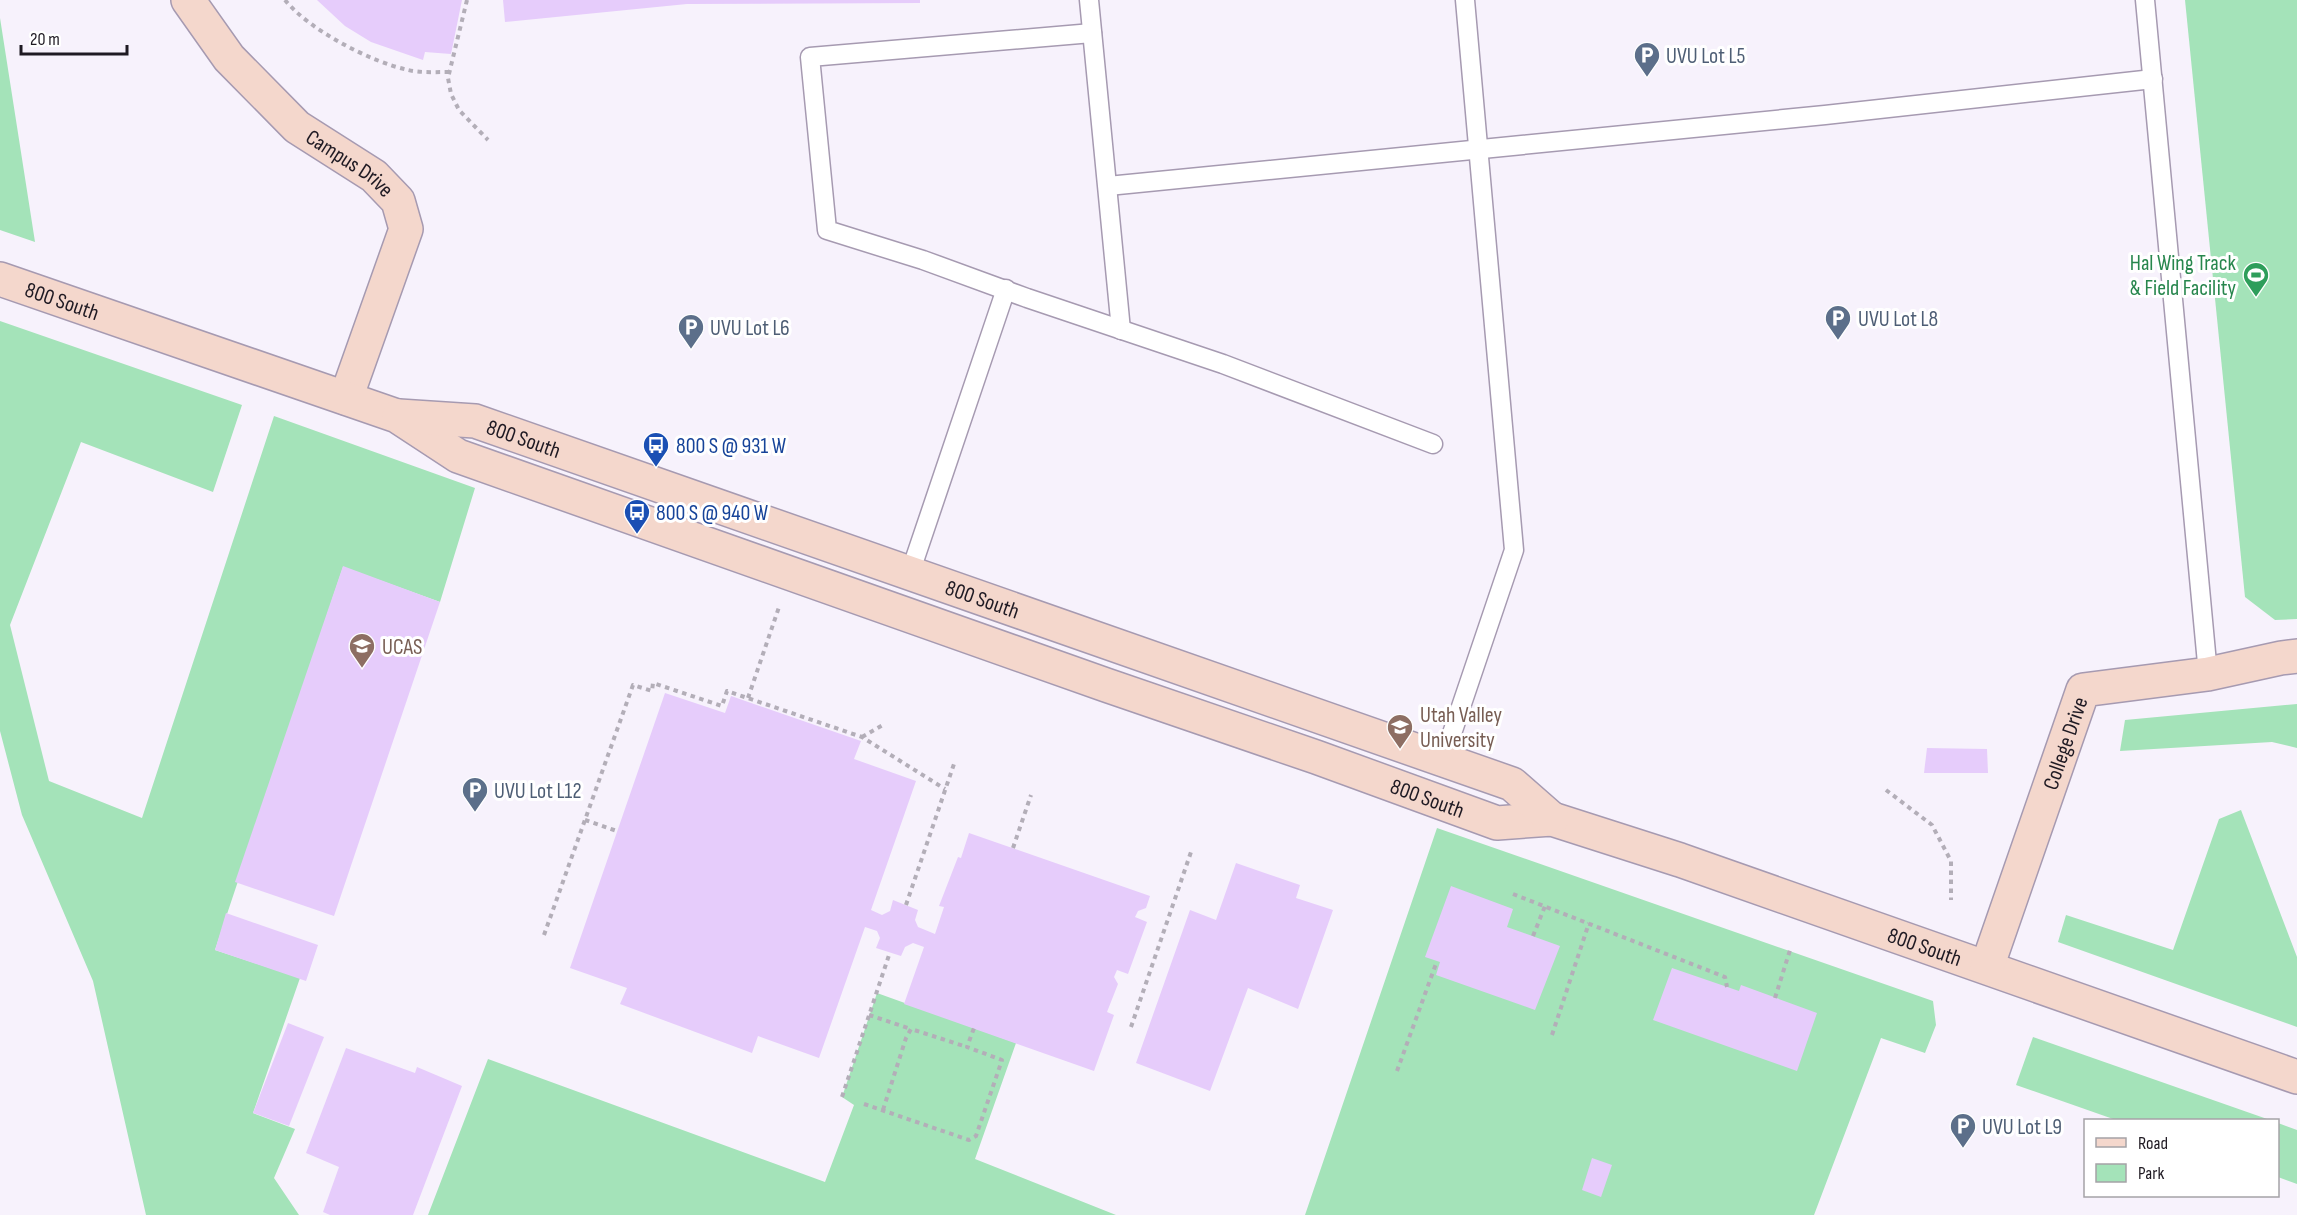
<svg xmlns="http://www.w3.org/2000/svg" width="2297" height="1215" viewBox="0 0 2297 1215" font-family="'Sofia Sans Condensed',sans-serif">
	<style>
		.green { fill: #a4e3b9 }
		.building { fill: #e6ccfb }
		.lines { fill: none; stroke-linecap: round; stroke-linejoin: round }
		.lane-casing { stroke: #a69ab1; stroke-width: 21 }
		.secondary-casing { stroke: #a69ab1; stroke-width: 36 }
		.path { stroke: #b3aeb8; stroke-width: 4; stroke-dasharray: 4.5 4.5; stroke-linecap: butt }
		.lane { stroke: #fff; stroke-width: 18 }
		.secondary { stroke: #f4d7cc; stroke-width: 33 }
		.labels { text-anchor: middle; stroke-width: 6; stroke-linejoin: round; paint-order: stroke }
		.service-label { font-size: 22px; fill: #4e5e75; stroke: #fff; text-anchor: start }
		.street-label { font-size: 22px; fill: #1f1a23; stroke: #fff }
		.leisure-label { font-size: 22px; fill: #27864d; stroke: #fff; text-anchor: end }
		.transit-label { font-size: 22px; fill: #164399; stroke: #fff; text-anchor: start }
		.education-label { font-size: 22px; fill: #785e54; stroke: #fff; text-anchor: start }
	</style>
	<rect width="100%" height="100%" fill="#f7f2fc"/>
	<g class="green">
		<path d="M2185,0H2297V619L2275,620L2245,597Z"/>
		<path d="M0,18L35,242L0,230Z"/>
		<path d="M0,321L242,405L213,492L81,442L10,625L49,781L142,818L274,416L475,488L440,602L343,567L215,950L300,978L253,1113L295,1129L274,1178L299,1215H146L93,981L22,815L0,731Z"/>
		<path d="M2297,704V748L2272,742L2120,751L2125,720Z"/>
		<path d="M2241,810L2297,957V1027L2058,942L2066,915L2173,950L2219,819Z"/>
		<path d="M1437,828L1933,1001L1936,1025L1925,1053L1881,1038L1814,1215H1305Z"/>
		<path d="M877,993L1016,1043L975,1159L1116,1215H428L488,1059L825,1182L854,1105L842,1097Z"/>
		<path d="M2033,1037L2270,1120H2116L2016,1085Z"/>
		<path d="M2278,1123L2297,1130V1184L2278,1177Z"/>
	</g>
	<g class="building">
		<path d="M317,0H462L451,54L425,52L423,60L371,42L345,26Z"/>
		<path d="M503,0H920V3L687,4L505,22Z"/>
		<path d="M343,566L440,602L334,916L235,882Z"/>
		<path d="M665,693L725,713L731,696L861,741L854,759L916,781L871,910L882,915L890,911L893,900L918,910L915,920L918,927L935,934L944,907L939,906L958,857L961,858L969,833L1150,896L1146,908L1138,911L1135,917L1147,922L1128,974L1117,970L1114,977L1118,984L1107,1012L1114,1015L1094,1071L904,1004L924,947L913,943L905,947L901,956L876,948L880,938L877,931L865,927L819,1058L758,1036L752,1053L620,1004L627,988L570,968Z"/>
		<path d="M1927,748L1987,749L1988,773H1924Z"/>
		<path d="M1236,863L1300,885L1296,898L1333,910L1298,1009L1248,988L1210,1091L1136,1063L1190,910L1216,920Z"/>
		<path d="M1451,886L1513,909L1507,927L1560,946L1535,1010L1436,975L1440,962L1425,957Z"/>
		<path d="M226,913L318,945L306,981L215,950Z"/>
		<path d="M1672,968L1739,991L1741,985L1817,1013L1797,1071L1653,1020Z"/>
		<path d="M288,1023L324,1037L289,1126L253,1113Z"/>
		<path d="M346,1048L415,1073L417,1067L462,1086L413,1215H330L323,1212L339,1167L306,1153Z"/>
		<path d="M1592,1158L1612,1165L1601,1197L1582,1190Z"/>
	</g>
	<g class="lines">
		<g class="lane-casing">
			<g id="lane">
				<path d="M1089,0L1121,330"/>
				<path d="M2145,0L2208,674"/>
				<path d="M1092,33L810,57L827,230L923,260L1027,298L1223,364L1433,444"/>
				<path d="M1108,186L1825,115L2153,79"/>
				<path d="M910,573L1006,289"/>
				<path d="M1443,760L1514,550L1465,0"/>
			</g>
		</g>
		<g class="secondary-casing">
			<g id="secondary">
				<path id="s1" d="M188,0L229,58L297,127L374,176L398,201L406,229L346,398"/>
				<path id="s2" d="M0,279L397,416L458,456L1106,685L1316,757L1497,823L1552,819L1680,860L2297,1077"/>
				<path id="s3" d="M399,416L475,421L1512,784L1552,819"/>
				<path id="s4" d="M1987,967L2083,690L2208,674L2281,658L2297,656"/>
			</g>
		</g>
		<g class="path">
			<path d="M285,0C309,30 371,62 408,70C421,73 436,72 449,72"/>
			<path d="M467,0L448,78L451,94L459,110L488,140"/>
			<path d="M748,698L779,607"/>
			<path d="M862,737L883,725"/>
			<path d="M1886,790L1932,825L1951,861V900"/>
			<path d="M585,820L617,831"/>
			<path d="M1013,848L1031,795"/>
			<path d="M1513,894L1725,977L1727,987"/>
			<path d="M906,905L955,761"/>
			<path d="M544,935L633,685L652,691L653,683L722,706L727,691L862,737L945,789"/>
			<path d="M1533,936L1545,906"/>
			<path d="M1775,998L1790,950"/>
			<path d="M869,1015L911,1029"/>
			<path d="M1131,1027L1191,852"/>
			<path d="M1552,1035L1589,923"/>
			<path d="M1397,1071L1437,961"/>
			<path d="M842,1097L890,952"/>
			<path d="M864,1104L969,1140L976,1136L1002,1060L967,1047L974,1028"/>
			<path d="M883,1110L906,1038L911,1029L967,1047"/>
		</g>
		<use href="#lane" class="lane"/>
		<use href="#secondary" class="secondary"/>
	</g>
	<defs>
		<g id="parking-pin" transform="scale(1.35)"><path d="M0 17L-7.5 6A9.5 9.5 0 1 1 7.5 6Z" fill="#5c6f8a" stroke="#fff"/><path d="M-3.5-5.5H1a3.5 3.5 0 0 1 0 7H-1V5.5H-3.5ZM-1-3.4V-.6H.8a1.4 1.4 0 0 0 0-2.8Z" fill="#fff"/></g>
		<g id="stadium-pin" transform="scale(1.35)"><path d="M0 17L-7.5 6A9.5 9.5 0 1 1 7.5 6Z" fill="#2e9e5b" stroke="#fff"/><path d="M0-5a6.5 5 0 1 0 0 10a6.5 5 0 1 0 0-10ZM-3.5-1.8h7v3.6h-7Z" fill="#fff"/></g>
		<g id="bus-pin" transform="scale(1.35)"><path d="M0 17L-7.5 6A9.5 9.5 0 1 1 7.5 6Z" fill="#1a4fb4" stroke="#fff"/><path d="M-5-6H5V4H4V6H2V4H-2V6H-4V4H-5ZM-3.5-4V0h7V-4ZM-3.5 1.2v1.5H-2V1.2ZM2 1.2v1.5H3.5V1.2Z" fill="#fff"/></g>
		<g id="school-pin" transform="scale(1.35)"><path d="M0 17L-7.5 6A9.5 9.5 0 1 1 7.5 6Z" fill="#8d6e63" stroke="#fff"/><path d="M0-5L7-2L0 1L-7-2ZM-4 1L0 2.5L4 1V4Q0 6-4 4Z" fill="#fff"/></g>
		<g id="university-pin" transform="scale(1.35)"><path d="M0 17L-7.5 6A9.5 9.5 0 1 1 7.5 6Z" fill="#8d6e63" stroke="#fff"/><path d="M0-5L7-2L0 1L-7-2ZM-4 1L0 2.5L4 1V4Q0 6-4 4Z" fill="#fff"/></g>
	</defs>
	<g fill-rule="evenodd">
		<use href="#parking-pin" x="1647" y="55"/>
		<use href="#stadium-pin" x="2256" y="275"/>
		<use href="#parking-pin" x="1838" y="318"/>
		<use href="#parking-pin" x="691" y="327"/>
		<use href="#bus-pin" x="656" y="445"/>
		<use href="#bus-pin" x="637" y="512"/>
		<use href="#school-pin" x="362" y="646"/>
		<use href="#university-pin" x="1400" y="727"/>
		<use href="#parking-pin" x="475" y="790"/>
		<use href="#parking-pin" x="1963" y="1126"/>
	</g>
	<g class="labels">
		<g class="service-label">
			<text x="1666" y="63">UVU Lot L5</text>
			<text x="1858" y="326">UVU Lot L8</text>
			<text x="710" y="335">UVU Lot L6</text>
			<text x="494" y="798">UVU Lot L12</text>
			<text x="1982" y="1134">UVU Lot L9</text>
		</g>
		<g class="street-label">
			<text dy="8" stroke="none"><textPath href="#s1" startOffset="232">Campus Drive</textPath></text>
			<text dy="8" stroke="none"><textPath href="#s2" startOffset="66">800 South</textPath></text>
			<text dy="8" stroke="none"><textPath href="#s3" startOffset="128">800 South</textPath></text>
			<text dy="8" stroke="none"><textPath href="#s3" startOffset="614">800 South</textPath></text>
			<text dy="8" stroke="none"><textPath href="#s4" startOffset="237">College Drive</textPath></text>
			<text dy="8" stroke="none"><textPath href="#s2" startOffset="1521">800 South</textPath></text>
			<text dy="8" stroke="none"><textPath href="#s2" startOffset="2044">800 South</textPath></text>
		</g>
		<g class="leisure-label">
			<text x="2236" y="270">Hal Wing Track<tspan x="2236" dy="25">&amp; Field Facility</tspan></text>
		</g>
		<g class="transit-label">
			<text x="676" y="453">800 S @ 931 W</text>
			<text x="656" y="520">800 S @ 940 W</text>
		</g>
		<g class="education-label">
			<text x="382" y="654">UCAS</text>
			<text x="1420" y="722">Utah Valley<tspan x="1420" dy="25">University</tspan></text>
		</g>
	</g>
	<rect x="2084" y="1119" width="195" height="78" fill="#ffffff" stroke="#a5a3a7" stroke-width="1.5"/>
	<rect x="2096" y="1138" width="30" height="9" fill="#f4d7cc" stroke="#a5a3a7" stroke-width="1.5"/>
	<text x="2138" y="1149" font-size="18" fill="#1f1a23">Road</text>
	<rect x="2096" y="1164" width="30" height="18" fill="#a4e3b9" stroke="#a5a3a7" stroke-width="1.5"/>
	<text x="2138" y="1179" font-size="18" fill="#1f1a23">Park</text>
	<path d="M21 45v9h106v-9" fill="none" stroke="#1f1a23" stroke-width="3"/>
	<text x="30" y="45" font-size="18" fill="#1f1a23" stroke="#ffffff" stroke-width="4.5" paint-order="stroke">20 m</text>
</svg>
